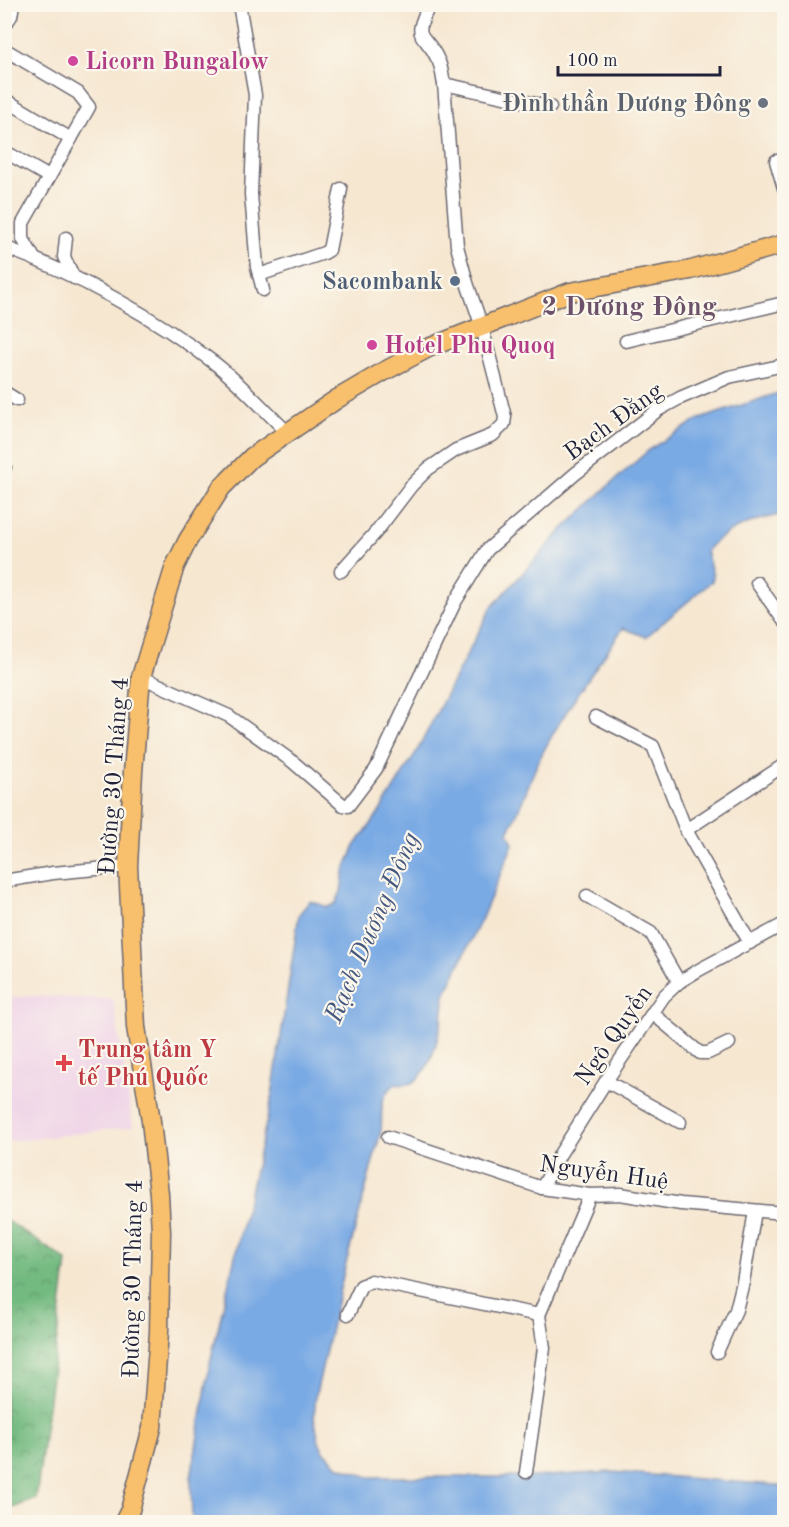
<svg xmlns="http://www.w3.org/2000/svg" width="789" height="1527" viewBox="0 0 789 1527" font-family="'Old Standard TT',serif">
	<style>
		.built { fill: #eed0e7 }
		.forest { fill: url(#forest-crowns); stroke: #4a6e5e; stroke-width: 1.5 }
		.water { fill: #7aaae4; stroke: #4e6690; stroke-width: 1.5 }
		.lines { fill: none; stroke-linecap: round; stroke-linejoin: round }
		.minor-casing { stroke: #6c6770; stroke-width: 15 }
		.primary-casing { stroke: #6c6770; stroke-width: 21 }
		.minor { stroke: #fff; stroke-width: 12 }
		.primary { stroke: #f8bf6c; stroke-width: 18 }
		.hotel-dot { fill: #d1479c; stroke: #fbf7ec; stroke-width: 2 }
		.worship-dot { fill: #6b7280; stroke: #fbf7ec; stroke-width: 2 }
		.service-dot { fill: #5c6f8a; stroke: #fbf7ec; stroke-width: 2 }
		.health-dot { fill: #e0444e; stroke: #fbf7ec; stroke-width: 2 }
		.labels { text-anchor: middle; stroke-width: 4.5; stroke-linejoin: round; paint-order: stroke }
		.hotel-label { font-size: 24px; font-weight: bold; fill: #b23c85; stroke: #fbf7ec; text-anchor: start }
		.worship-label { font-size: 24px; font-weight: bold; fill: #5b616d; stroke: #fbf7ec; text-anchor: end }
		.service-label { font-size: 24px; font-weight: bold; fill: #4e5e75; stroke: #fbf7ec; text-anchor: end }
		.street-label { font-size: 24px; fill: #22223b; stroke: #fbf7ec }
		.health-label { font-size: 24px; font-weight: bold; fill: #be3a42; stroke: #fbf7ec; text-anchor: start }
		.water-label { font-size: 26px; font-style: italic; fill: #45587f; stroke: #fbf7ec }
		.quarter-label { font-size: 27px; font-weight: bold; fill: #6b526a; stroke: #fbf7ec }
	</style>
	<defs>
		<pattern id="forest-crowns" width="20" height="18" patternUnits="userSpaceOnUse" patternTransform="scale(1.5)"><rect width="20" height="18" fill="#73ba80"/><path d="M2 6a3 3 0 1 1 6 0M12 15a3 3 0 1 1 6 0" fill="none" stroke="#5e976a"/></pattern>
	</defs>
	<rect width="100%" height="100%" fill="#fbf7ec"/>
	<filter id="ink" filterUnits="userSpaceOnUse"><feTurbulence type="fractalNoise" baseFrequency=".0167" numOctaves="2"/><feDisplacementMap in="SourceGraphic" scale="12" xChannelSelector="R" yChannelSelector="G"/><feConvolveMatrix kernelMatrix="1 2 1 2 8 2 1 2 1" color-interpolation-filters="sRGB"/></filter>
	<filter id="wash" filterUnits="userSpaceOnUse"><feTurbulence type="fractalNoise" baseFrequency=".008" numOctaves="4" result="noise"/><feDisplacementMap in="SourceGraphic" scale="24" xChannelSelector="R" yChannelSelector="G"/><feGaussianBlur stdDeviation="1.35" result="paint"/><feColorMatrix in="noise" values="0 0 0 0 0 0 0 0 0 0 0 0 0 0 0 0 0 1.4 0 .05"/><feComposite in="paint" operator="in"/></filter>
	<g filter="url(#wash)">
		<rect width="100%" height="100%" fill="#f6e7d1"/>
		<path class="built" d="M28,996L113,999L133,1127L5,1142V999Z"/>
		<path class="forest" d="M5,1219L67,1261L36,1499L5,1511Z"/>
		<path class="water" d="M784,391V514C757,519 725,528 706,551L713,576L712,581L646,637L623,628C594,671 562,714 539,760C528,784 521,809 508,832L513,844L482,918L444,996C444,1018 434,1067 415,1081C410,1085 403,1085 396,1084C377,1097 383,1112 381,1131L345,1267L316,1394L314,1417L319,1442L324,1451L338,1466L369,1477H531L612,1472L775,1485L784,1487V1522H192L191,1478L210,1363L271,1102L299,914L310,901L328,907L335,904L341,892L344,871L355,846L377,816L417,751L491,608L560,532L606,488L650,449L697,420Z"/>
	</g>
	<g filter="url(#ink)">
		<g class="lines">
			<g class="minor-casing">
				<g id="minor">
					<path d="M239,4L255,95L251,194L257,267L263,290"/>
					<path d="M430,4C410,43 425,30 438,60C442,67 442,76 444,84"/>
					<path d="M4,26L11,16L13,4"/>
					<path d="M4,49L78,93L89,107L23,223V239L34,258"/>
					<path d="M4,99L71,139"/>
					<path d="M4,151L49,177"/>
					<path d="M776,161L784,188"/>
					<path d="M66,238L64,257L74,278"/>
					<path d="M4,247C75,273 158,319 217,365C242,385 264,410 287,432"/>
					<path d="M259,275L324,253L329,250L341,189"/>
					<path d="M626,341L784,303"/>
					<path d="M4,392L17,400"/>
					<path d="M4,467H5"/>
					<path d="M341,571L376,532L411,486L428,469L456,450L493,435L504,424L505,417L482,327L467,283L457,246L444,84L550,107"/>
					<path d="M757,583L784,621"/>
					<path d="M141,677L229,716L293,762L343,805L348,806L376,769L455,602L487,550L575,474L658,410L680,398L729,377L784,365"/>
					<path d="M596,717L653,746L686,830L750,943"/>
					<path d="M686,830L784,765"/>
					<path d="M4,881L53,873L128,866"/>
					<path d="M587,896L651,933L679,982"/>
					<path d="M652,1013L700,1053H708L729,1043"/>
					<path d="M606,1081L680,1122"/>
					<path d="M388,1137L542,1188L590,1195L620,1194L681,1204L784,1213"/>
					<path d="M542,1188L560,1154L606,1081L664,996L679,982L697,971L784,924"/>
					<path d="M348,1314L361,1286L371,1281L539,1315L590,1195"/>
					<path d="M717,1352L736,1310L743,1282L755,1211"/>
					<path d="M526,1472L544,1348L539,1315"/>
				</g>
			</g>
			<g class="primary-casing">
				<path id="primary" d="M124,1522L130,1510L152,1428L159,1332L161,1232L159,1194L151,1121L136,1027L128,866L133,772L141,677L175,566L188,540L221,488L252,457L337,399L383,372L428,348L570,292L691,270L784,244"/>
			</g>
			<use href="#minor" class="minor"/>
			<use href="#primary" class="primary"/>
		</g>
	</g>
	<g class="hotel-dot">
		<circle cx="73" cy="61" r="6"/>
		<circle cx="372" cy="345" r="6"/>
	</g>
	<circle class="worship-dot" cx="763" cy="103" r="6"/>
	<circle class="service-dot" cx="455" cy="281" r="6"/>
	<path class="health-dot" d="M61 1054h6v6h6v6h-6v6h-6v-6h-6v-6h6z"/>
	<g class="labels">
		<g class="hotel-label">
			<text x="85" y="69">Licorn Bungalow</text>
			<text x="384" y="353">Hotel Phu Quoq</text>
		</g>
		<g class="worship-label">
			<text x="751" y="111">Đình thần Dương Đông</text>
		</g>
		<g class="service-label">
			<text x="443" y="289">Sacombank</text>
		</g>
		<g class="street-label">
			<text transform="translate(613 421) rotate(-36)" y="8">Bạch Đằng</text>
			<text transform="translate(113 776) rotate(-86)" y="8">Đường 30 Tháng 4</text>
			<text transform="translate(613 1035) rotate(-55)" y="8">Ngô Quyền</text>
			<text transform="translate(604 1172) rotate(8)" y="8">Nguyễn Huệ</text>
			<text transform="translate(132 1279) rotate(-89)" y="8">Đường 30 Tháng 4</text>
		</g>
		<g class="health-label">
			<text x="78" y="1057">Trung tâm Y<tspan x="78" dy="28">tế Phú Quốc</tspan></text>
		</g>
		<g class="water-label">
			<text transform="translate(371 927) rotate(-67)" y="9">Rạch Dương Đông</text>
		</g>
		<g class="quarter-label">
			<text x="629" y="315">2 Dương Đông</text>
		</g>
	</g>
	<rect width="789" height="1527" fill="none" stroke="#fbf7ec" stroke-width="24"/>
	<path d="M558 66v9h162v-9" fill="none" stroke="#22223b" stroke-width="3"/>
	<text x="567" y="66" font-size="18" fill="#22223b" stroke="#fbf7ec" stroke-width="4.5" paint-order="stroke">100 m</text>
</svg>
